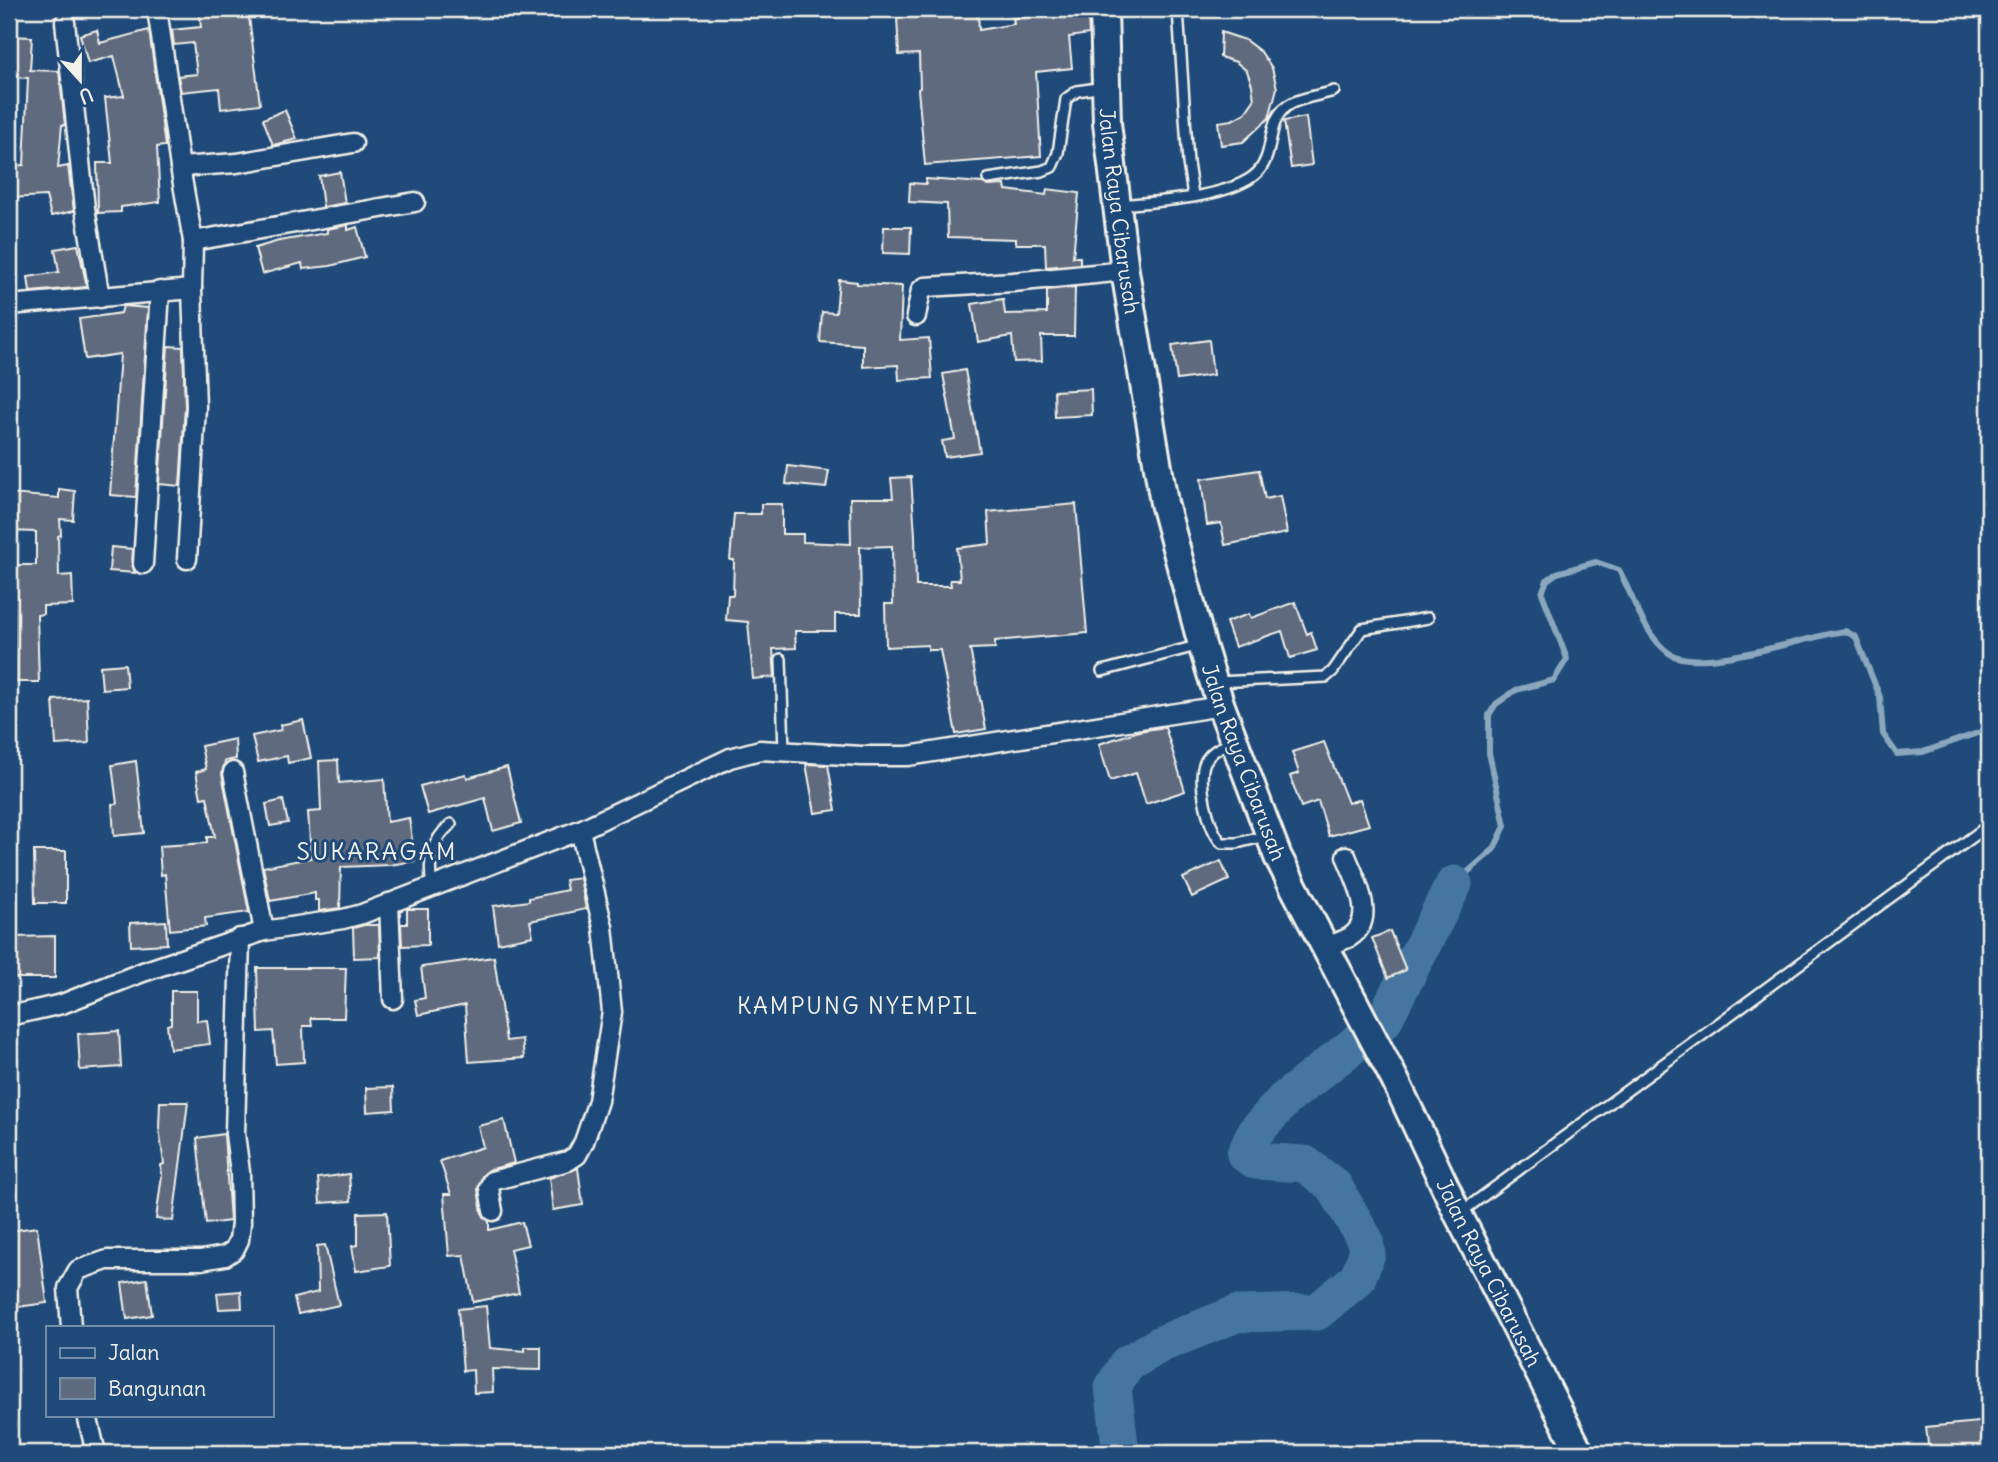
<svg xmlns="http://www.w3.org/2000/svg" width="1998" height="1462" viewBox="0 0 1998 1462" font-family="Delius,sans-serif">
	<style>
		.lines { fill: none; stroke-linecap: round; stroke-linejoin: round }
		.stream { stroke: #8aa7bd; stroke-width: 6 }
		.river { stroke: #4476a1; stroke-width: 37 }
		.building { fill: #5f6b7f; stroke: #f4f1e8; stroke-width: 2 }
		.lane-casing { stroke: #f4f1e8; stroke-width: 14 }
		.street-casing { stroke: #f4f1e8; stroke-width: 23 }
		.primary-casing { stroke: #f4f1e8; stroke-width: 32 }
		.lane { stroke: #1f4a7a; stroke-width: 9 }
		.street { stroke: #1f4a7a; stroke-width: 18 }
		.primary { stroke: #1f4a7a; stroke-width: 26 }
		.labels { text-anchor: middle; stroke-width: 6; stroke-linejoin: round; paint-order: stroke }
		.street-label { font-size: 21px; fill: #f4f1e8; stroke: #1f4a7a }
		.neighbourhood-label { font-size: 23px; letter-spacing: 2px; fill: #f4f1e8; stroke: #1f4a7a }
		.quarter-label { font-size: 24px; letter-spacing: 2px; fill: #f4f1e8; stroke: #1f4a7a }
	</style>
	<rect width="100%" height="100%" fill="#1f4a7a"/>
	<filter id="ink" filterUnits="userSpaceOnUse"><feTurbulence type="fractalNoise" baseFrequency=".0143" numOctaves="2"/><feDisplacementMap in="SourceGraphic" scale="14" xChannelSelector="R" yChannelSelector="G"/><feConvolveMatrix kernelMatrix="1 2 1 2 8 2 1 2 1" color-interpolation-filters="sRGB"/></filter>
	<g filter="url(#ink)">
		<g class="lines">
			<path class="stream" d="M1454,884L1494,849L1505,826L1489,753V715L1496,704L1516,690L1554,680L1567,659L1542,593L1547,580L1557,573L1596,562L1619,570C1633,597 1644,635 1669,653C1695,673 1800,640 1833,633L1845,631L1856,637L1880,697L1883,734L1897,754L1923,752L1989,729"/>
			<path class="river" d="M1121,1453L1113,1387L1127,1364L1161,1344L1236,1314L1317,1312L1357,1279L1367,1254L1365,1240L1334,1186L1305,1164L1256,1161L1245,1154L1256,1131L1285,1099L1383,1022L1454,884"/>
		</g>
		<g class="building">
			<path d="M199,9H248L260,104L221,109L219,88L181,92L178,76L197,74L193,43L174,45L172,30L201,27Z"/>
			<path d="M912,9H933V16L978,12L979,30L1014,24L1013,18L1029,17V9H1074L1075,19L1088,18L1089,34L1069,37L1072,68L1036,72L1041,156L925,165L918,89L920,88L919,54L899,55L897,17L911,16Z"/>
			<path d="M97,30L100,43L149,30L165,146L157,147L160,202L121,207V212L98,213L97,163H112L105,98L124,96L114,56L88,63L80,35Z"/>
			<path d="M1221,32L1245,40L1261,52L1272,68L1277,88L1269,118L1243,142L1221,145L1218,122L1232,120L1245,113L1254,100L1252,85L1247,71L1236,62L1220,57Z"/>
			<path d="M9,36L32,37L30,70L59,71L65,125H62L58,168L68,166L74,211L51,216L46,196L9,198V166L24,165L28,78L9,77Z"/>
			<path d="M285,110L297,139L273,145L263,119Z"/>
			<path d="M1306,117L1312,165L1291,168L1284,121Z"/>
			<path d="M340,172L345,203L323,207L319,176Z"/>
			<path d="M926,179L983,183L988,186L1005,185L1006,190L1046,195L1047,189L1079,193L1073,257H1080V264L1046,267L1045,244H1016V239L948,237L947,204L909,202L910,183L926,184Z"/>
			<path d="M348,225V230L357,227L365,257L330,266L303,269L302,263L262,274L255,248L279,241L327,233V229Z"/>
			<path d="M884,227H911L910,254L883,253Z"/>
			<path d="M78,245L87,287L30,292L28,277L59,272L55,249Z"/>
			<path d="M839,280L857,282V284L902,286L900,340L929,338L932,378L899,380L898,365L863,367V345L820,342L822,312L836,313Z"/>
			<path d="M1075,287L1074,336H1041L1042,361L1014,362L1012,336L978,342L972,304L1003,299L1005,314L1047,313V290Z"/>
			<path d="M123,306L148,308L136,497L110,495L120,354L85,359L79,319L121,313Z"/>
			<path d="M1209,340L1213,375L1177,380L1172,345Z"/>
			<path d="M168,346L183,347L185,407L180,486L159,484Z"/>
			<path d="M965,370L980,452L945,457L942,441L955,439L943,374Z"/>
			<path d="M1091,389L1092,415L1055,417L1054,391Z"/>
			<path d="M788,466L829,471L826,488L786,484Z"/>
			<path d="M1259,470L1265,499L1280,496L1287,533L1225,545L1221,523L1207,525L1201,479Z"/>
			<path d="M911,477L915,535L916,586H951L950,580H960L957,548L990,544L988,512L1076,504L1087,633L995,641V648L970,649L986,729L956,734L940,650H928V645L886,647L885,604H893L892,546L860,547L861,614H835V631H795L796,648L773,649L775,677L753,679L748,622L726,620L728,595H733L734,560H730L734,514H761V504H782V534H803V542L851,544L850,498H893L891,478Z"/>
			<path d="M59,489L75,491L73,520L60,519L61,535L58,536L59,576L72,575L73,605L43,606V614L37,615L39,682H16L14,602L9,603V565H36V532L9,531L10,494L59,498Z"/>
			<path d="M111,547L133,549L132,564L135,573L109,571Z"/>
			<path d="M1295,602L1307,634L1311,632L1317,650L1290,658L1282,631L1235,647L1226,622L1249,614L1251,618Z"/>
			<path d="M125,664L127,687L102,689L100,666Z"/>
			<path d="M87,698L89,743L56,745L53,700Z"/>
			<path d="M303,720L311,758L288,763L287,756L258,762L252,736L281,730L280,725Z"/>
			<path d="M1165,727L1185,791L1146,804L1136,773L1110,781L1099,744L1139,731Z"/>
			<path d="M235,739L236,759L225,761L222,774L249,912L205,918L206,926L170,930L165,874L161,875L159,846L207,843V837H215L207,797L201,798L196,772L206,769L201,746Z"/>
			<path d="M1324,742L1348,803L1360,799L1369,825L1329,836L1318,801L1301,807L1290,776L1299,773L1292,752Z"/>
			<path d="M338,760L339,783L384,779L387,822L409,818L415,861L390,865L341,867L340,908L319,911V900H315V893L270,901L263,867L311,858L308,812L321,811L319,761Z"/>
			<path d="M136,761L144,833L114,836L112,804H117L112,765Z"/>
			<path d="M806,764L828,765L836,810L815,813Z"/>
			<path d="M507,767L521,823L493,831L485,798L428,814L420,786L466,774L467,778Z"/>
			<path d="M283,800L288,823L270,826L266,804Z"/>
			<path d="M34,851H66V903H35Z"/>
			<path d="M1221,861L1229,880L1192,897L1183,878Z"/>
			<path d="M580,878L586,909L530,921L533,936L498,943L493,906L529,901V898L567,890L565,880Z"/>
			<path d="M407,909H428V945L402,946L401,924H407Z"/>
			<path d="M166,921L167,944L131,946L130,923Z"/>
			<path d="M364,925H379L380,957L354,958L353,928Z"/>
			<path d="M1390,931L1406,970L1388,978L1372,938Z"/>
			<path d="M55,936V978H15V937Z"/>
			<path d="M494,957L506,1041L522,1039L524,1058L469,1062L465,1005L418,1015L415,1000L425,998L421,967Z"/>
			<path d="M257,968H346L344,1018H311L312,1026H303L304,1062L276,1064L273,1031L259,1032Z"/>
			<path d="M171,991H197V1021L207,1020L210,1044L170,1049L167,1025L171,1024Z"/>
			<path d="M119,1031L121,1067L80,1070L78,1034Z"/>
			<path d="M393,1087L394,1110L367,1112L366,1088Z"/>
			<path d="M160,1102H188L173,1221L156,1219L162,1175L161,1165L164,1164L159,1128Z"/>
			<path d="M504,1120L514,1163L489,1170L482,1176L478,1189L482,1213L489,1221V1230L522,1222L528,1245L510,1249L519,1293L473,1302L464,1255L449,1256L444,1194H451L440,1161L483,1147L478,1126Z"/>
			<path d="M224,1134L230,1221L206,1224L197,1138Z"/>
			<path d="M578,1168L583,1205L553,1210L549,1178Z"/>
			<path d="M349,1174L351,1201L320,1203L318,1178Z"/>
			<path d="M387,1212L390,1266L356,1271L352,1246L358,1245V1213Z"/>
			<path d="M37,1227L47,1303L17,1307L9,1231Z"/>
			<path d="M325,1245L339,1305L298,1314L294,1298L318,1292L317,1246Z"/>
			<path d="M147,1279L152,1315L127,1319L122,1283Z"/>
			<path d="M241,1291L242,1308L219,1309L217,1293Z"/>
			<path d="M486,1306L490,1348L525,1351V1347H541V1370L492,1369L493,1392L474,1393L473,1370L463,1371L458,1309Z"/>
			<path d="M1989,1421V1453H1929L1926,1427Z"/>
		</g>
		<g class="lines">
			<g class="lane-casing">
				<g id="lane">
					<path d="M1178,9L1188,163L1193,196"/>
					<path d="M988,179L1042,171L1052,167L1058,153L1066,99L1077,91L1104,87"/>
					<path d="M1118,205C1153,202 1233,198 1258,172C1277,151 1264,117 1292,103C1305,97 1321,95 1334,91"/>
					<path d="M781,659L784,751"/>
					<path d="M1102,671L1200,645"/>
					<path d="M1216,682L1326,677L1333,671L1362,629L1428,618"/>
					<path d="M1232,741C1221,747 1211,751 1205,762C1197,779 1208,830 1222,843H1237L1266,836"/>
					<path d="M432,888C428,861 430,842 451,824"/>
					<path d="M1460,1213L1989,825"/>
				</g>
			</g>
			<g class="street-casing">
				<g id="street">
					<path d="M65,22L85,208L100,298"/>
					<path d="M180,167L237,163L353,143"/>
					<path d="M193,241L415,202"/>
					<path d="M9,305L192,289L193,241L180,167L157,9"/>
					<path d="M916,316L921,290L925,287L1013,282L1125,271"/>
					<path d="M187,559L196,407L192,289"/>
					<path d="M143,564L160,291"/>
					<path d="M233,772L264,931"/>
					<path d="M389,903L393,999"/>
					<path d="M1325,948C1333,944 1342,941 1350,937C1378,919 1355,879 1346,856"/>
					<path d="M9,1016L62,1004L143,972L264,931L343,919L362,914L580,830L730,758L760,750L862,756H908L1221,706"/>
					<path d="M493,1211L489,1188L492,1181L568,1161L577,1155L584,1142L598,1101L612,1012L603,927L580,830"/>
					<path d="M71,1327L68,1288L78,1270L107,1260H201L225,1256L234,1250L239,1240L241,1223L240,1172L235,1134L240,938"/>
					<path d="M87,1415L96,1453"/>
				</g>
			</g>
			<g class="primary-casing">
				<g id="primary">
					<path id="s1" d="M1104,9L1107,123L1125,271L1164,503L1202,645L1221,706L1278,857L1396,1082L1458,1214L1580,1453"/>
				</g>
			</g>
			<use href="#lane" class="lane"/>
			<use href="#street" class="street"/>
			<use href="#primary" class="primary"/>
		</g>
	</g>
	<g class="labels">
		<g class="street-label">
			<text dy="7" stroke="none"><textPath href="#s1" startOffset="203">Jalan Raya Cibarusah</textPath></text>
			<text dy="7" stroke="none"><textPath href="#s1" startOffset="770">Jalan Raya Cibarusah</textPath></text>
			<text dy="7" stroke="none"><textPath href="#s1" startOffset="1337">Jalan Raya Cibarusah</textPath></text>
		</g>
		<g class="neighbourhood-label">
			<text x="858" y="1014">KAMPUNG NYEMPIL</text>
		</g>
		<g class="quarter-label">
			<text x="377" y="860">SUKARAGAM</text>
		</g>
	</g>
	<rect width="1998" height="1462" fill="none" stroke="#1f4a7a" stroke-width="35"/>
	<rect x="18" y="18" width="1963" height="1427" fill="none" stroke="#f4f1e8" stroke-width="2.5" filter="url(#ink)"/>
	<rect x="46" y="1326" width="228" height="91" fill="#1f4a7a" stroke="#748da6" stroke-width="2"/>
	<rect x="60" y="1348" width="35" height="10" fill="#1f4a7a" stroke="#748da6" stroke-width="2"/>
	<text x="108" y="1360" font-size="21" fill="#f4f1e8">Jalan</text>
	<rect x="60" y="1378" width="35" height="21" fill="#5f6b7f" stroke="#748da6" stroke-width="2"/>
	<text x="108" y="1396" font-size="21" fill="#f4f1e8">Bangunan</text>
	<g transform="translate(80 80) rotate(159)" stroke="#1f4a7a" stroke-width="5" paint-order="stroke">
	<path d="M0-5L12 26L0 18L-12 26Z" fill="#f4f1e8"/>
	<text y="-10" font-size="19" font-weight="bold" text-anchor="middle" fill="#f4f1e8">U</text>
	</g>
</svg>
